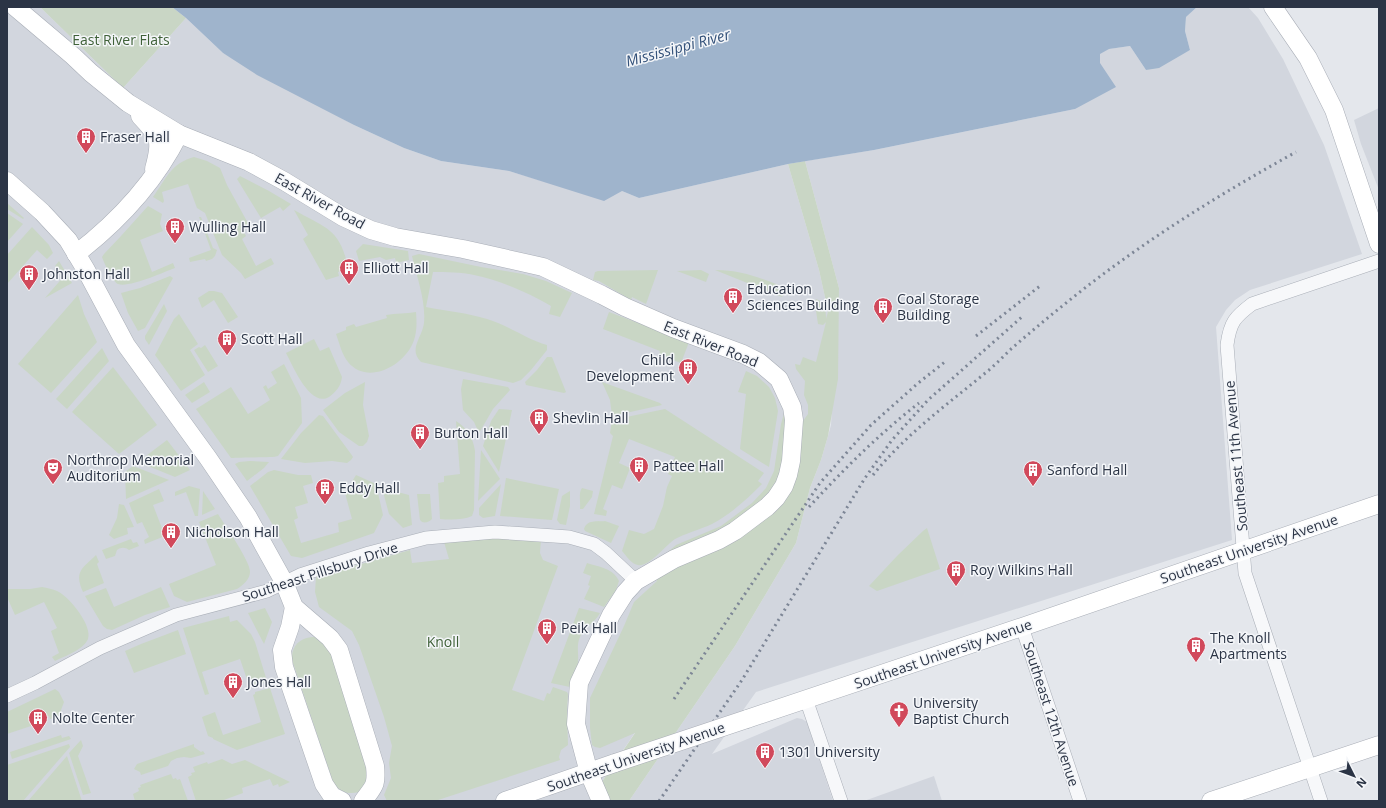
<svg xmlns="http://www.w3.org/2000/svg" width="1386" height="808" viewBox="0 0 1386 808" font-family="'Open Sans',sans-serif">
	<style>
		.built { fill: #d2d6de }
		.green { fill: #c9d6c5 }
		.water { fill: #9fb4cc }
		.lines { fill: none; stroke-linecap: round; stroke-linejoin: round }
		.street-casing { stroke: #a9aeb7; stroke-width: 14 }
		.secondary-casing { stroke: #a9aeb7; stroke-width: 19 }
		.street { stroke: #f7f8fa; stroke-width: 13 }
		.secondary { stroke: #fff; stroke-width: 18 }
		.rail { stroke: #7d8696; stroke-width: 3; stroke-dasharray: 2 4; stroke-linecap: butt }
		.secondary-bridge-casing { stroke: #a9aeb7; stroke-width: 19; stroke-linecap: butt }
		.secondary-bridge { stroke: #fff; stroke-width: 18 }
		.labels { text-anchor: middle; stroke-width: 3; stroke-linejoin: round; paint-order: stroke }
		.park-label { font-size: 14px; fill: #3f6138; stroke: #f4f6f9 }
		.poi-label { font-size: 14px; fill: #2b3445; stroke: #f4f6f9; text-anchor: start }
		.street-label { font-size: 14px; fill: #2b3445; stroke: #f4f6f9 }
		.water-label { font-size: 15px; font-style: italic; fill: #34527a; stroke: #f4f6f9 }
	</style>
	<rect width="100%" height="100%" fill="#e4e7ec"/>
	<g class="built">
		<path d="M7,7H40L123,88L186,18L223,53L354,125L404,148L441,161L509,171L542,181L622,191L639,198L788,164L819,270L828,311L815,398L769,533L589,801H7Z"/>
		<path d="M1197,7H1248L1258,18L1283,59L1324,145L1362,254L1250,290L1235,300L1226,310L1216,327L1232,540L756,692L712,754L797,718L802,719L807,722L833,801H629L735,646L796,543L810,488L821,460L828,436L831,425L839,288L805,161L874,150L1075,109L1100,63L1099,54L1108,49L1130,46L1146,70L1190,50L1185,31L1186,17Z"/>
		<path d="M1379,108V190L1361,144L1354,120Z"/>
		<path d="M934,776L942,801H864Z"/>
	</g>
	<g class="green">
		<path d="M40,7H172L186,18L123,88Z"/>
		<path d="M194,157L207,161L220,168L227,185L249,225L242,229L246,236L242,239L256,266L271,258L274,264L245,279L241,273L222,255L205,213L197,208L188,184L162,192L164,201L163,203L153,197C166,179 171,163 194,157Z"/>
		<path d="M805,161L839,288L838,379L828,436L821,460L810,488L796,543L735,646L629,801H589L635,733L600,748L595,747L592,745L590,728V698L624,626L634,602L657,581L655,577L755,526L801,444L803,421L808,414V405L804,395L805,381L796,369L795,364L800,365L803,357L816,362L826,322L823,325L818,324L815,304L816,299C825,302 826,310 826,319L828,311L819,270L788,164Z"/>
		<path d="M240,176L269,191L291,204L283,211L280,207L261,218L237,179Z"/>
		<path d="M7,203L24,218L23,219L7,209Z"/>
		<path d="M148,206L162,214L160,224L163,231L140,240L152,272L173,263L175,268C164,272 129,288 118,284C113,282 104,263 102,257L104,254L121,236Z"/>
		<path d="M294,210C326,228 341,229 348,269L338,272L339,276L326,280L303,239L308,235Z"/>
		<path d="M7,213L23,224L7,242Z"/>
		<path d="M199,217H201L213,248L217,250L215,256L212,259L206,261L205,259L190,262L189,258L211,250Z"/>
		<path d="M32,227L49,245L53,253L47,259L37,250L7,284V255Z"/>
		<path d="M363,244L408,251L409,260L396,263L395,258L386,260L380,257L359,261L356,251Z"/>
		<path d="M419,254L481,267L523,274L546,281L572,293L560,317L549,314L551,306C529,293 499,280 474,275C461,272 446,272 433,272L426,307C446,311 468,313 487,319C508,325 526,339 547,345V350L531,370L521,380L513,383L421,362C408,349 422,338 424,323C426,301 417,278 412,256Z"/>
		<path d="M59,261L72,283L45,298L65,275L55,266Z"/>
		<path d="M658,270L646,304L632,297L631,300L599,281L593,280L595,272L598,271Z"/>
		<path d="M701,270L709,274L706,282L677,271Z"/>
		<path d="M715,270C743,270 760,278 786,288L782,297Z"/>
		<path d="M170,276L173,278L145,328L138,331L128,313L121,293L140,288Z"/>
		<path d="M209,291H214L222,293L238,317L228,323L214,300L202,308L198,298Z"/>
		<path d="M78,295L84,314L97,342L51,393L18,364Z"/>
		<path d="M164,304L167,311L149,345L145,339V336Z"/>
		<path d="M416,312C417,324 417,335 412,345C401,367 367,385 348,362C342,355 339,342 336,334L346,330V327L354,324L356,327L387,318L386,315C396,313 406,314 416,312Z"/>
		<path d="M609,312L689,342L681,363L659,355L660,351L603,329Z"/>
		<path d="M179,314L198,344L190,350L205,375L181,391L155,355L174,319Z"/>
		<path d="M314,339L320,351L329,347L342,377C341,386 336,392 329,397C310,408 293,366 286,353Z"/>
		<path d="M205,345L218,366L208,372L194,350L199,347L201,348Z"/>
		<path d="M102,348L109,361L67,409L56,399Z"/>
		<path d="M547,357H552L566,392L564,393L526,385L525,382L537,370Z"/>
		<path d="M284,364L301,398L302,423L278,456C274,458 239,457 231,458L196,409L231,387L248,414L270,400L263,387L266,385L268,389L277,383L271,372Z"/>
		<path d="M113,367L157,425L119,454L72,412Z"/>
		<path d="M746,371L757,376L769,387L775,398L778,411L769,467L740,449L746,394L738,392Z"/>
		<path d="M463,379L508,387L510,390L493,409L479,433L474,422L463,410L461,389Z"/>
		<path d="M204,382L210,392L192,403L185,395Z"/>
		<path d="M365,382L363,405L369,436L367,442L363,446H359L339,432L323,410L345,393Z"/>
		<path d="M602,382L660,403L662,405L612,416L610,400Z"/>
		<path d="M499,409L512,410L499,472L483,446L491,421Z"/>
		<path d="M665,409L764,473L758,481L762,484C747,499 731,514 712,524C701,529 684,534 675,539C666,545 648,568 638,565C631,564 626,555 622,551L629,530L644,534L654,529L663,506L667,487L672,476L668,474L675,457L629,439L619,463L630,468L622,489L612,485L603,509L607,511L606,516L594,514L613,436L610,433L612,420Z"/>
		<path d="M785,410L788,444L776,487L733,525L662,557L676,545L721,526L752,503L766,488L774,471L781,424Z"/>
		<path d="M319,415L323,416L351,454L353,457L351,460L347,463L332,461L305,463L281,459L301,433Z"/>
		<path d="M456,421C467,428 473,437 475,451L474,510L472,516C463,520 451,520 440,519L438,483L444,482V476L460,474Z"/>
		<path d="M167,440L190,470L175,477L138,462Z"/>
		<path d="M481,450L500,479L478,501Z"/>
		<path d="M250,461L269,462L264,468L247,481L235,464L239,462Z"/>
		<path d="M133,466L169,480L126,499L125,472Z"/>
		<path d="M274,470L298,475H311L313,483L303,486L308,503L295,507L298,518L294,520L301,543L339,532L338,523L352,519L345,493L356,475L376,484L383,515L374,533L302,558L291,556L250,486L268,472Z"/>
		<path d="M506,478L559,489L552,520L500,516Z"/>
		<path d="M501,484L495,516L483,518L479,515V508Z"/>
		<path d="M189,486L200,489L198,516H195L186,492L175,496V492Z"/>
		<path d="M382,488L409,495L412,525L403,528L389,514Z"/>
		<path d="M582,488L593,491L592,497L583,509H580C581,503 578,493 582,488Z"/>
		<path d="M159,489L164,501L153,505L165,536L145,544L144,540L149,537L142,522L137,524L129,503Z"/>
		<path d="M203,491L215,509L202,515Z"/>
		<path d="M570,491V506L566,525L560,524L557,520L562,496L565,494Z"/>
		<path d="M417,494H430L432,519C429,522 426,523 422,522L420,520Z"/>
		<path d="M119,504L124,505L134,527L127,528L128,534L114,539L109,535L117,518Z"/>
		<path d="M218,514C224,524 251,562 250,572C250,579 243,585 237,589L187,602L174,596L169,584L216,565L199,522Z"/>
		<path d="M605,521L619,526L611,543L585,531L584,529C587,519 597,522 605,521Z"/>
		<path d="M927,528L940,569L877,591L869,586L898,555L923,531Z"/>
		<path d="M502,537L541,540L540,553L543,560L558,566L512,690L544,701L547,693L550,694L553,687L567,692L568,694L567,711L568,745L561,750L559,757L560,760L435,801H387L384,795L391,778L389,763L392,746L384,717L359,645L352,631L319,607L315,592L316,577L410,550L412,563L449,559L444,542Z"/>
		<path d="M131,539L133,543L137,542L139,546L129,550C125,547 121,547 117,550L115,556L106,559L102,550Z"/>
		<path d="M96,555L99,562L97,564L104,583L83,592C74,571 82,569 96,555Z"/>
		<path d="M587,563C599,567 613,568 619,581L616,590L604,607L584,599L590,586L588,585L591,576L583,573Z"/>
		<path d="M42,587C47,588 53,589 57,591C69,596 93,626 88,639C83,650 65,656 55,661L52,657L59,653L51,631L57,628L44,602L15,615L7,597V589H30Z"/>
		<path d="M161,587L170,607L145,615L112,630L107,629L103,626L85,596L106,588L114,607Z"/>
		<path d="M265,608L272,622L264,644L248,613Z"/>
		<path d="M579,608L600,613C594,624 585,625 580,637C576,646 579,653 578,662C578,670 572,679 570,687L551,683Z"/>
		<path d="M229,616L230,622L237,620L251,634L255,642L267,681L253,687L252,684L249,685L240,659L202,672L209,694L205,695L183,628Z"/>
		<path d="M178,630L186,654L134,673L125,651L141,644Z"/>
		<path d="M312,637H316L330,649L370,778L359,792C348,795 339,792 333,782L292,660C291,647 299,638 312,637Z"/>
		<path d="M270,688L285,734L237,750L213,739V738L208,736L202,717L215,712L223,735L261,722L253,695L255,694V692Z"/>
		<path d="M55,689L59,692L64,702L61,710L62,715L50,719L49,716L36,720L37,724L7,734V712Z"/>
		<path d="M61,735L62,738L69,736L71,739L12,759L10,752Z"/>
		<path d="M81,740L83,746L78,756L91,793L83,795L69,753Z"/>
		<path d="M69,744L70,747L23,801H7V765Z"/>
		<path d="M194,744V747L201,752L203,751L205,754L191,758L184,757L177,758L171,761L168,766L141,775L140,772L134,769L137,764Z"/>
		<path d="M67,756L82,801H28Z"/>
		<path d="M222,759L232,764L245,760L290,782L279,787L278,784L273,786L270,779L242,788L243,793L221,801H196L188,777L192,775L191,773L195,772L193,767L207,762L208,764Z"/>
		<path d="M171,774L173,779L176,778L177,780L180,779L188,801H135L133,794L139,791L138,788L141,787L140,785Z"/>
	</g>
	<path class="water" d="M172,7H1197L1186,17L1185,31L1190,50L1159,68L1146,70L1130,46L1109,49L1100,54V63L1116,87L1075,109L874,150L788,164L639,198L622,191L604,201L509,171L441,161L404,148L354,125L257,75L223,53L186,18Z"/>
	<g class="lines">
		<g class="street-casing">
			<g id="street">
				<path d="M1022,627L1080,801"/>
				<path d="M7,696L35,683L100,648L176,615L267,591L300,575L369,553L426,538L495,532L569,537L594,544L606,553L636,581"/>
				<path d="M806,699L841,801"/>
				<path d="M1321,801L1245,573L1227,345C1230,322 1235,317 1252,304L1379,261"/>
			</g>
		</g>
		<g class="secondary-casing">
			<g id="secondary">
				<path d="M15,7L73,56L91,73L128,103L179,134L249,162L284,181L343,217L371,230L395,237L463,249L543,267L602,295L625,307L673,328L743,354L759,362L779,379L792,407L794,420L791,461L788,475L784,486L776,498L767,507L735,531L719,540L674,559L636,581L625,593L611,615L579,683L576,724L589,773L601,801"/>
				<path d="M1273,7L1308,58L1334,110L1379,244"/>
				<path d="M140,116C160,137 162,140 154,169"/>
				<path d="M7,181L42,212L68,240L86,270L126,345L208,458L248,517L284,582L294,607L330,638L339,650L375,766C377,786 374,786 363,801"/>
				<path d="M76,254C119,221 155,182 179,134"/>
				<path d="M294,607L290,627L282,650L284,667L324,784L332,796L342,801"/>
				<path d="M747,719L1022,627L1379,504"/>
				<path d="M505,801L615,763"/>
				<path d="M1211,801L1379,745"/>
			</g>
		</g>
		<use href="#street" class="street"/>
		<use href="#secondary" class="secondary"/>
		<g class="rail">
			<path d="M976,336L1040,286"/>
			<path d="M873,475C906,434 949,403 989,370C997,363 1004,356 1011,349C1034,329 1057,310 1081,291C1149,238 1220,194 1296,152"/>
			<path d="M809,507C843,470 879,434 919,403"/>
			<path d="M674,699L820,483L871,425L917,384L946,361"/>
			<path d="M659,801L742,680L865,478L892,440L928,400L1023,316"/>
		</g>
		<g class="secondary-bridge-casing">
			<path id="secondary-bridge" d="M615,763L747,719"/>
		</g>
		<use href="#secondary-bridge" class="secondary-bridge"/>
	</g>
	<defs>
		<g id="building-pin" transform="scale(1)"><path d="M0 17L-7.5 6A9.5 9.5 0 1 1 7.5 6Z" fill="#d1495b" stroke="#f4f6f9"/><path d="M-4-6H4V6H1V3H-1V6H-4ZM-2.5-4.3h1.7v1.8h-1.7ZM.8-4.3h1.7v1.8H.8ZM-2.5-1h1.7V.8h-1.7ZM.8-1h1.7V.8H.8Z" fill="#fff"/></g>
		<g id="theatre-pin" transform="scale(1)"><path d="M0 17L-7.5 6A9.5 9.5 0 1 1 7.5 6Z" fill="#d1495b" stroke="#f4f6f9"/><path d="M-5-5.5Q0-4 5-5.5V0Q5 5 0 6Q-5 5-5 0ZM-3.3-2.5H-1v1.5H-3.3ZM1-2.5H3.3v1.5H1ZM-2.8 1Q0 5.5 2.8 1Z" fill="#fff"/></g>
		<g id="church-pin" transform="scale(1)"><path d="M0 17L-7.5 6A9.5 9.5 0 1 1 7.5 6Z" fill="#d1495b" stroke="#f4f6f9"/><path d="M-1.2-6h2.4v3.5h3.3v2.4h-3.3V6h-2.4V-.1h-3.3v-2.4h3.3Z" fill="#fff"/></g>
	</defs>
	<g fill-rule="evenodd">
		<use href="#building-pin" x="86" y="137"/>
		<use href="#building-pin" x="175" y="227"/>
		<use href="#building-pin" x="349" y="268"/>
		<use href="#building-pin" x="29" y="274"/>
		<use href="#building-pin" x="733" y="297"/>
		<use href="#building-pin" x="883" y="307"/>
		<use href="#building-pin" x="227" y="339"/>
		<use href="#building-pin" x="688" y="368"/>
		<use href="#building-pin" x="539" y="418"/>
		<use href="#building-pin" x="420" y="433"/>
		<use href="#building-pin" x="639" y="466"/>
		<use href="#theatre-pin" x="53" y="468"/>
		<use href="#building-pin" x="1033" y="470"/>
		<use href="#building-pin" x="325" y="488"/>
		<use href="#building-pin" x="171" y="532"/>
		<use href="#building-pin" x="956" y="570"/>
		<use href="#building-pin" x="547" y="628"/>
		<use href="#building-pin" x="1196" y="646"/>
		<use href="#building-pin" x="233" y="682"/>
		<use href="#church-pin" x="899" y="711"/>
		<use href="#building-pin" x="38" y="718"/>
		<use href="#building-pin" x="765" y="752"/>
	</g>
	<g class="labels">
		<g class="park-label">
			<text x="121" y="45">East River Flats</text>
			<text x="443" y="647">Knoll</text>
		</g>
		<g class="poi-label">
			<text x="100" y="142">Fraser Hall</text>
			<text x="189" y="232">Wulling Hall</text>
			<text x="363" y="273">Elliott Hall</text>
			<text x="43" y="279">Johnston Hall</text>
			<text x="747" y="294">Education<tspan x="747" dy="16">Sciences Building</tspan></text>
			<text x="897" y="304">Coal Storage<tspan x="897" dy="16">Building</tspan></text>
			<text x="241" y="344">Scott Hall</text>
			<text x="674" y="365" text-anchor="end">Child<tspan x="674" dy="16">Development</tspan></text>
			<text x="553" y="423">Shevlin Hall</text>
			<text x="434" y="438">Burton Hall</text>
			<text x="67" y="465">Northrop Memorial<tspan x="67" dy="16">Auditorium</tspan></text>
			<text x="653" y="471">Pattee Hall</text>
			<text x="1047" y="475">Sanford Hall</text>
			<text x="339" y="493">Eddy Hall</text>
			<text x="185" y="537">Nicholson Hall</text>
			<text x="970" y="575">Roy Wilkins Hall</text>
			<text x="561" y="633">Peik Hall</text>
			<text x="1210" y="643">The Knoll<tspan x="1210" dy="16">Apartments</tspan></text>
			<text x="247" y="687">Jones Hall</text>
			<text x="913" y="708">University<tspan x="913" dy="16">Baptist Church</tspan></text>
			<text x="52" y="723">Nolte Center</text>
			<text x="779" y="757">1301 University</text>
		</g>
		<g class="street-label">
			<text transform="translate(320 201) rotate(29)" y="5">East River Road</text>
			<text transform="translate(711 344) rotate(22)" y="5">East River Road</text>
			<text transform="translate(1236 456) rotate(-95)" y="5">Southeast 11th Avenue</text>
			<text transform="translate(1249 549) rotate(-19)" y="5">Southeast University Avenue</text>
			<text transform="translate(320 572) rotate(-18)" y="5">Southeast Pillsbury Drive</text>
			<text transform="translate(943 654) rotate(-19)" y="5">Southeast University Avenue</text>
			<text transform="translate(1051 714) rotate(72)" y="5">Southeast 12th Avenue</text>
			<text transform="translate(636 757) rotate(-19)" y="5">Southeast University Avenue</text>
		</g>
		<g class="water-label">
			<text transform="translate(678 48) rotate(-15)" y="5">Mississippi River</text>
		</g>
	</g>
	<rect width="1386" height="808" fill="none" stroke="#2b3445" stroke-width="16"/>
	<g transform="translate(1354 776) rotate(132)" stroke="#f4f6f9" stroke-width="3" paint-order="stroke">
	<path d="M0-3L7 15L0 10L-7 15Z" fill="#2b3445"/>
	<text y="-6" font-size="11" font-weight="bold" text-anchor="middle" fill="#2b3445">N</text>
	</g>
</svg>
